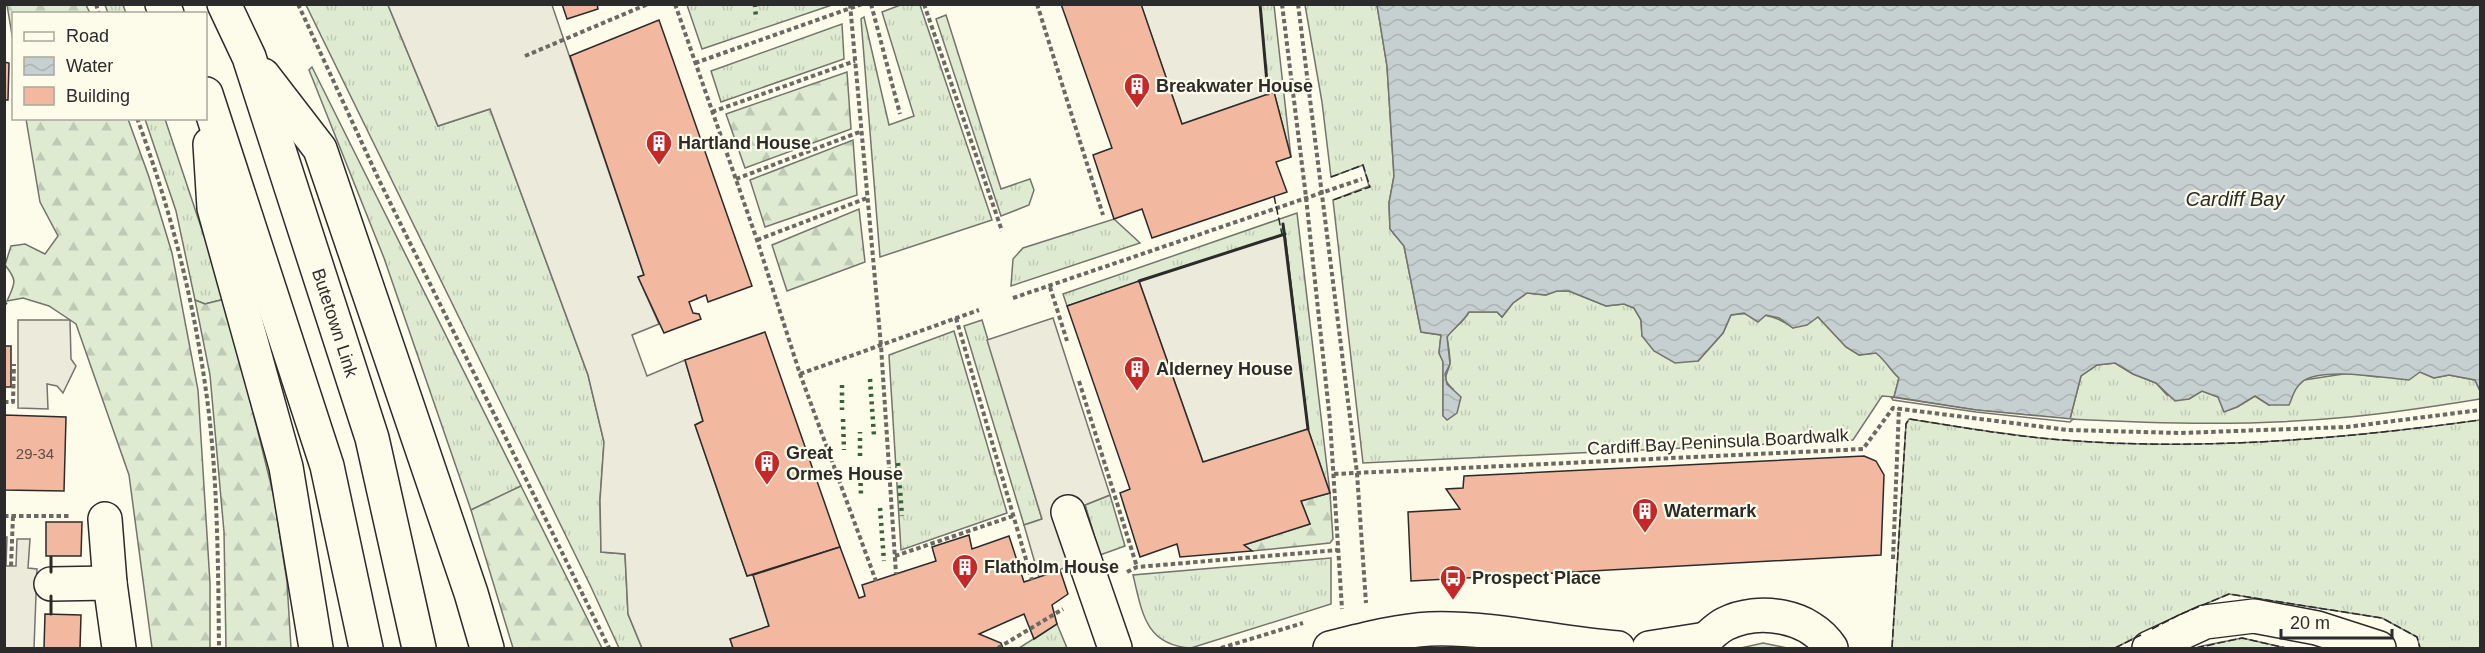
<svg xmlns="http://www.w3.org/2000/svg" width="2485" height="653" viewBox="0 0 2485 653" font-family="Helvetica,sans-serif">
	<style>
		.grass { fill: url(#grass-tufts); stroke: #74746e; stroke-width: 1.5 }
		.forest { fill: url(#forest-firs); stroke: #74746e; stroke-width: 1.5 }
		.parking { fill: #eceadb; stroke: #74746e; stroke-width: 1.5 }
		.water { fill: url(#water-waves); stroke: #74746e; stroke-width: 1.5 }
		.pier { fill: #fdfbea; stroke: #74746e; stroke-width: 1.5 }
		.building { fill: #f2b8a0; stroke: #2b2b2b; stroke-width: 1.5 }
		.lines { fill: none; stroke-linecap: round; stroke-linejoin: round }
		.minor-casing { stroke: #2b2b2b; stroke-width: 36 }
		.major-casing { stroke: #2b2b2b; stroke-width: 36 }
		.path { stroke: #6a6964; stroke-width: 4; stroke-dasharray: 4.5 3; stroke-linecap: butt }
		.minor { stroke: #fdfbea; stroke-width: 33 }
		.major { stroke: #fdfbea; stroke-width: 33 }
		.hedge { stroke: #34623c; stroke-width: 4.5; stroke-dasharray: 3 4.5; stroke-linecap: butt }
		.fence { stroke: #2b2b2b; stroke-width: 1.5; stroke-dasharray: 8 3; stroke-linecap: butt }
		.wall { stroke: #2b2b2b; stroke-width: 3 }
		.labels { text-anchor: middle; stroke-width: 4.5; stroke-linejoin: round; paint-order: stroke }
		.number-label { font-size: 15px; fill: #5d4e48 }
		.poi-label { font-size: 18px; font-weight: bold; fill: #2b2b2b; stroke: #fdfbea; text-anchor: start }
		.street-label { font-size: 18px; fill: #2b2b2b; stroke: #fdfbea }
		.water-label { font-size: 20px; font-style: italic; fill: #2b2b2b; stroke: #fdfbea }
	</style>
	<defs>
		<pattern id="grass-tufts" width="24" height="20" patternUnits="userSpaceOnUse" patternTransform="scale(1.5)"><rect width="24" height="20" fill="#deebd1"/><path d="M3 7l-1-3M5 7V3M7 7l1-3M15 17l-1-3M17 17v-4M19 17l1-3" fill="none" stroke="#bfcab4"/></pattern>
		<pattern id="forest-firs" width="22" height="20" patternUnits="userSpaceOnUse" patternTransform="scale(1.5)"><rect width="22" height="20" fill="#deebd1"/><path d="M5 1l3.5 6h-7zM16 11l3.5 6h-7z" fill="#bfcab4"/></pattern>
		<pattern id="water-waves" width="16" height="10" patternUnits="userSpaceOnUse" patternTransform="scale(1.5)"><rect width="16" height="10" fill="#c7d0d0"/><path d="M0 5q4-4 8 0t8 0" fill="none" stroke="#abb3b3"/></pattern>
	</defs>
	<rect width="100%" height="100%" fill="#fdfbea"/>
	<g class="grass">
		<path d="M903,4L920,5L992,220L880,257L861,19L864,17L889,125L914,116L882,12Z"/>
		<path d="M105,5H123L126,13H108Z"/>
		<path d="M306,5H388L438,126L490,109L588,375L604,442L600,500L601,552L625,554L628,614L642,648H619L591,587Z"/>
		<path d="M687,5V4L832,5L702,49Z"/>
		<path d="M1260,5H1274L1291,157L1274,92L1268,94Z"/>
		<path d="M1305,5H1377L1387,66L1394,176L1389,203L1390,229L1404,246L1421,332L1441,335L1439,353L1443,361V416L1453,389C1439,377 1449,375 1450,362C1450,354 1448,345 1447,336C1454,328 1463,322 1469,312H1497L1502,317L1513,303L1527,293L1546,295L1556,291H1569L1606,306L1624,304L1634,308L1641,320L1642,336L1698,361L1723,333L1731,315C1754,311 1775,314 1793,328L1818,317L1846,347L1859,355L1876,353C1887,361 1890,370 1899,378L1894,397L1882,396L1853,440L1363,463L1333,200L1369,186L1363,165L1331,177L1322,102Z"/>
		<path d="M946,15L1001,189L1030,179L1034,190L1029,205L1001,216L936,19Z"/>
		<path d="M842,24L844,59L721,102L711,71Z"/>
		<path d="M312,67L521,486L471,510L384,258L309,70Z"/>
		<path d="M145,119H165L225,299L205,304L195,300L176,211Z"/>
		<path d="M1297,213L1330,493L1308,429L1285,234L1067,306L1063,294Z"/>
		<path d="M1114,219L1140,243L1011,286L1013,259L1023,248Z"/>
		<path d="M982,320L1042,519L1024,525L964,326Z"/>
		<path d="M954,331L1007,513L901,550L889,355Z"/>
		<path d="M2115,363L2133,374L2156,383L2167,395L2189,399L2202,391L2218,397L2224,411L2237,407L2255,396L2269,405L2295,389L2304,380L2350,373L2377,377L2420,372L2434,378L2449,375L2475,380L2480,391V399C2437,406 2393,413 2349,417C2256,426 2163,424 2070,419L2081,376L2097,365Z"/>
		<path d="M1909,419C1960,427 2011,436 2062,440C2202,451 2342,439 2480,420V648H2420L2417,637L2382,618L2229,594L2179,615L2115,648H1892L1906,424Z"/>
		<path d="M1110,495L1125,546L1100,555L1085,505Z"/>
		<path d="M1331,558V604L1191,648C1145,645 1142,612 1133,575Z"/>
		<path d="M1057,624L1067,648H1019Z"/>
		<path d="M2242,638L2286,648H2196L2202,646Z"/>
		<path d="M1763,643L1787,648H1741Z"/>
	</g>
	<g class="forest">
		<path d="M7,5H86L90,13L14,14L13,41Z"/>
		<path d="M847,72L851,129L745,168L726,114Z"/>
		<path d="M26,119H128L149,177L172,253L198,390L210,583V648H152L129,475L76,324L49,306L23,298L7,301C15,283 18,281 5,265L11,246L25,244L45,254L58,236L40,202Z"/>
		<path d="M853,140L857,195L765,227L750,180Z"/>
		<path d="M859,209L865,262L787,291L772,245Z"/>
		<path d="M225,299L274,497L287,582L291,648H226L224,532L210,375L195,300L205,304Z"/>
		<path d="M521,486L602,648H513L471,510Z"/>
		<path d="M1330,493L1333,539L1330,543L1252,551L1244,545L1310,524L1301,501Z"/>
	</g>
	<g class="parking">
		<path d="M388,5H552L644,275L638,277L659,324L632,335L647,376L685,360L703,421L695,425L747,576L753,575L769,626L730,639L733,648H642L628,614L625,554L601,552L600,500L604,442L588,375L490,109L438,126Z"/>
		<path d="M1141,5H1260L1268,94L1182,124Z"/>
		<path d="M1285,234L1308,429L1203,462L1139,281Z"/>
		<path d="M1053,318L1110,495L1085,505L1100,555L1039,577L1024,525L1042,519L987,340Z"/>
		<path d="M18,320H70L71,359L76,366L63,393L57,386L47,384L48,409L18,408Z"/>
		<path d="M5,537H7L6,566H16L17,539H30L28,568L37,569L34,648H5Z"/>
	</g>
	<path class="water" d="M1377,5H2480V391L2475,380L2449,375L2434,378L2420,372L2409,380C2384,378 2324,367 2303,381C2295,387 2293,396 2289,405H2269L2255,396L2237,407L2224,412L2218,397L2202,391L2189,399L2175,401L2156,383L2133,374L2115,363L2097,365L2081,376L2070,419L1976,410L1894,397L1899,378C1890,370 1886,361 1876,353L1859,355L1846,347L1818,317L1807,325L1793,328L1779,318L1766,315L1758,322L1744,313L1731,315L1723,333L1698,361L1675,363L1654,351L1642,336L1641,320L1634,308L1624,304L1606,306L1569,291H1557L1546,295L1527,293L1513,303L1502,317L1497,312H1469C1463,322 1454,328 1447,337L1450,364L1445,374L1447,384L1461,397L1457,413L1447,420L1443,416V362L1439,353L1441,335L1421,332L1404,246L1390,229L1389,203L1394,176L1387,66Z"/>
	<path class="pier" d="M1891,397L1976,410L2073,419L2070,422L1976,412L1893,400Z"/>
	<g class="building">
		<path d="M562,4H597L598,9L567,19Z"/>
		<path d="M1061,4H1141L1182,124L1274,92L1291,157L1276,162L1287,192L1152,238L1142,209L1114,219L1093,155L1112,148Z"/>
		<path d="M659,20L752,286L708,302L706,295L689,302L693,313L699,314L701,319L664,333L638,277L644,275L570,56Z"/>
		<path d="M4,62L9,63L8,100H4Z"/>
		<path d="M1139,281L1203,462L1308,429L1330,493L1301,501L1310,524L1244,545L1252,551L1180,557L1177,544L1140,557L1120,493L1130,489L1067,306Z"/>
		<path d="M765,332L840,547L747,576L695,425L703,421L685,360Z"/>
		<rect x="4" y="346" width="7" height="41"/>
		<path d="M4,415L66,417L64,491L4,490Z"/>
		<path d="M1864,456L1876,461L1884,475L1881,555L1411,581L1408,512L1460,509L1446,489L1463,488L1464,476Z"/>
		<path d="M46,522H82L81,556H46Z"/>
		<path d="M969,535L972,549L1009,536L1024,582L1060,570L1068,594L1052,605L1057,624L1034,639L1024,614L979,634L1001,643L1003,648H733L730,639L769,626L753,575L840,547L859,598L865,596L862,585L936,561L932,547Z"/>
		<path d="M45,614L81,615L80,648H44Z"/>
	</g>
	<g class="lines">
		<g class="minor-casing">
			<g id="minor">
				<path d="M1068,512L1115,648"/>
				<path d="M105,519L110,583L119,648"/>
				<path d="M51,584L110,583"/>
				<path d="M1330,648C1363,640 1396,631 1430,629C1494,627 1555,643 1618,648"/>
				<path d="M1649,648L1706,639"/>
				<path d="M1697,648C1705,640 1715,629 1725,624C1759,607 1810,615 1831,648"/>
				<path d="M2149,648L2205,622L2254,616L2317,628L2379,648"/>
			</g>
		</g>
		<g class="major-casing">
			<g id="major">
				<path d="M162,4L167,14"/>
				<path id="s1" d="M224,4L249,57L372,438L419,648"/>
				<path d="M263,75L320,149L471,593L487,648"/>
				<path d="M206,94L327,466L366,648"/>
				<path d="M210,144L214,208L286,467L316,648"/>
			</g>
		</g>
		<g class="path">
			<path d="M96,4L99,14"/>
			<path d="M298,4L379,180L609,648"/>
			<path d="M675,4L757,240L800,374L876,581"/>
			<path d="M850,4L881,346L896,574"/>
			<path d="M871,4L900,114"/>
			<path d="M924,4L1002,231"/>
			<path d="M1037,4L1103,215"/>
			<path d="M1282,4L1306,197L1330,421L1342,609"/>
			<path d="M1298,4L1357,473L1366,603"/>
			<path d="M525,56L648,4"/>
			<path d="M695,63L862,4"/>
			<path d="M712,112L855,61"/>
			<path d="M137,118C169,205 192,293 205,384C218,471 218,561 219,648"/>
			<path d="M736,179L862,131"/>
			<path d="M757,240L867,198"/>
			<path d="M1050,287L1067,341"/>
			<path d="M1013,298L1362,179"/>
			<path d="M956,318L1032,580"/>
			<path d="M800,374L979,310"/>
			<path d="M1079,381L1137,567"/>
			<path d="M4,402H13L14,364"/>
			<path d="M1334,474L1863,449L1893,408L2068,430L2180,433L2347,427L2480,410"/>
			<path d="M4,516H71"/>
			<path d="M895,556L1013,516"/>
			<path d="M1893,559L1899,408"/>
			<path d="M11,566L13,516"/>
			<path d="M1127,572L1137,567L1338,550"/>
			<path d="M998,648L1063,609"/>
			<path d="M1221,648L1303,623"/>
		</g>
		<use href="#minor" class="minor"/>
		<use href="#major" class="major"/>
		<g class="hedge">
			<path d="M755,4L756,19"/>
			<path d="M4,304L7,301"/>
			<path d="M870,379L874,436"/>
			<path d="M842,385V410"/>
			<path d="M843,419L844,450"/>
			<path d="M860,456V432"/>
			<path d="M898,463L902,516"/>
			<path d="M860,468L861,495"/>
			<path d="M880,508L884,561"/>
		</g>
		<g class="fence">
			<path d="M1331,177L1363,165L1370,187L1333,200"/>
			<path d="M1274,196L1282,234"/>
			<path d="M2152,629L2179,615L2229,594L2382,618L2417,637L2420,648"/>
			<path d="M1892,648L1906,424L1909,419C1960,427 2011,436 2062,440C2202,451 2342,439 2480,420"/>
			<path d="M2115,648L2141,635"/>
			<path d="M2196,648L2242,638L2286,648"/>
		</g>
		<g class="wall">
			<path d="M1260,4L1268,94"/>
			<path d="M1283,224L1308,429"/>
			<path d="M1139,281L1285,234"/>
			<path d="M51,572V557"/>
			<path d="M51,614V596"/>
		</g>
	</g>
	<defs>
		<g id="building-pin" transform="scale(1.35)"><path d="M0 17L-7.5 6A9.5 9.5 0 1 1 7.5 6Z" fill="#c62828" stroke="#fdfbea"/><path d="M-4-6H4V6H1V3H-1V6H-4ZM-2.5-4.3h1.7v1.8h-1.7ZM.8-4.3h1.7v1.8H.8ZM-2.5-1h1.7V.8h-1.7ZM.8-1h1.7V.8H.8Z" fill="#fff"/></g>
		<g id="bus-pin" transform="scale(1.35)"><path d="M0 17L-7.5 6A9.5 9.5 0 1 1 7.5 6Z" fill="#c62828" stroke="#fdfbea"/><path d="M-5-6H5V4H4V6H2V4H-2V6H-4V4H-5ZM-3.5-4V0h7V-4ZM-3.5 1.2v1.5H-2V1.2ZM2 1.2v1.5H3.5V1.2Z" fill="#fff"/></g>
	</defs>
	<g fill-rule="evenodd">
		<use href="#building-pin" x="1137" y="86"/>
		<use href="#building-pin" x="659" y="143"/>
		<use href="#building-pin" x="1137" y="369"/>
		<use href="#building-pin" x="767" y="463"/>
		<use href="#building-pin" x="1645" y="511"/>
		<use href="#building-pin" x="965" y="567"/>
		<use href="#bus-pin" x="1453" y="578"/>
	</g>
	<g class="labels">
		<g class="number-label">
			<text x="35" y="459">29-34</text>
		</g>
		<g class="poi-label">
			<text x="1156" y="92">Breakwater House</text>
			<text x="678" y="149">Hartland House</text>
			<text x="1156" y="375">Alderney House</text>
			<text x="786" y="459">Great<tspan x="786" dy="21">Ormes House</tspan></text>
			<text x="1664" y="517">Watermark</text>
			<text x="984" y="573">Flatholm House</text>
			<text x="1472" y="584">Prospect Place</text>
		</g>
		<g class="street-label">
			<text dy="6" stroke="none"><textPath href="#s1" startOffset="338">Butetown Link</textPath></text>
			<text transform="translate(1718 442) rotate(-3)" y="6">Cardiff Bay Peninsula Boardwalk</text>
		</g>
		<g class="water-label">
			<text x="2235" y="206">Cardiff Bay</text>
		</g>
	</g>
	<rect width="2485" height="653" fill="none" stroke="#2b2b2b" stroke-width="12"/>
	<rect x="12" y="12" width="195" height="108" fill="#fdfbea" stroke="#a9a89e" stroke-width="1.5"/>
	<rect x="24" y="32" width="30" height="9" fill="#fdfbea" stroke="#a9a89e" stroke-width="1.5"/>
	<text x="66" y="42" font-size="18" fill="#2b2b2b">Road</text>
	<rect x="24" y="57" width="30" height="18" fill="url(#water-waves)" stroke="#a9a89e" stroke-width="1.5"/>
	<text x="66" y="72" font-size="18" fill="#2b2b2b">Water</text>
	<rect x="24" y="87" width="30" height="18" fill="#f2b8a0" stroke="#a9a89e" stroke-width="1.5"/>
	<text x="66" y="102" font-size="18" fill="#2b2b2b">Building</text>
	<path d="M2281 629v9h111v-9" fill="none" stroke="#2b2b2b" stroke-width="3"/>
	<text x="2290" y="629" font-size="18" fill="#2b2b2b" stroke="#fdfbea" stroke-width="4.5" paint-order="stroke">20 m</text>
</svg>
